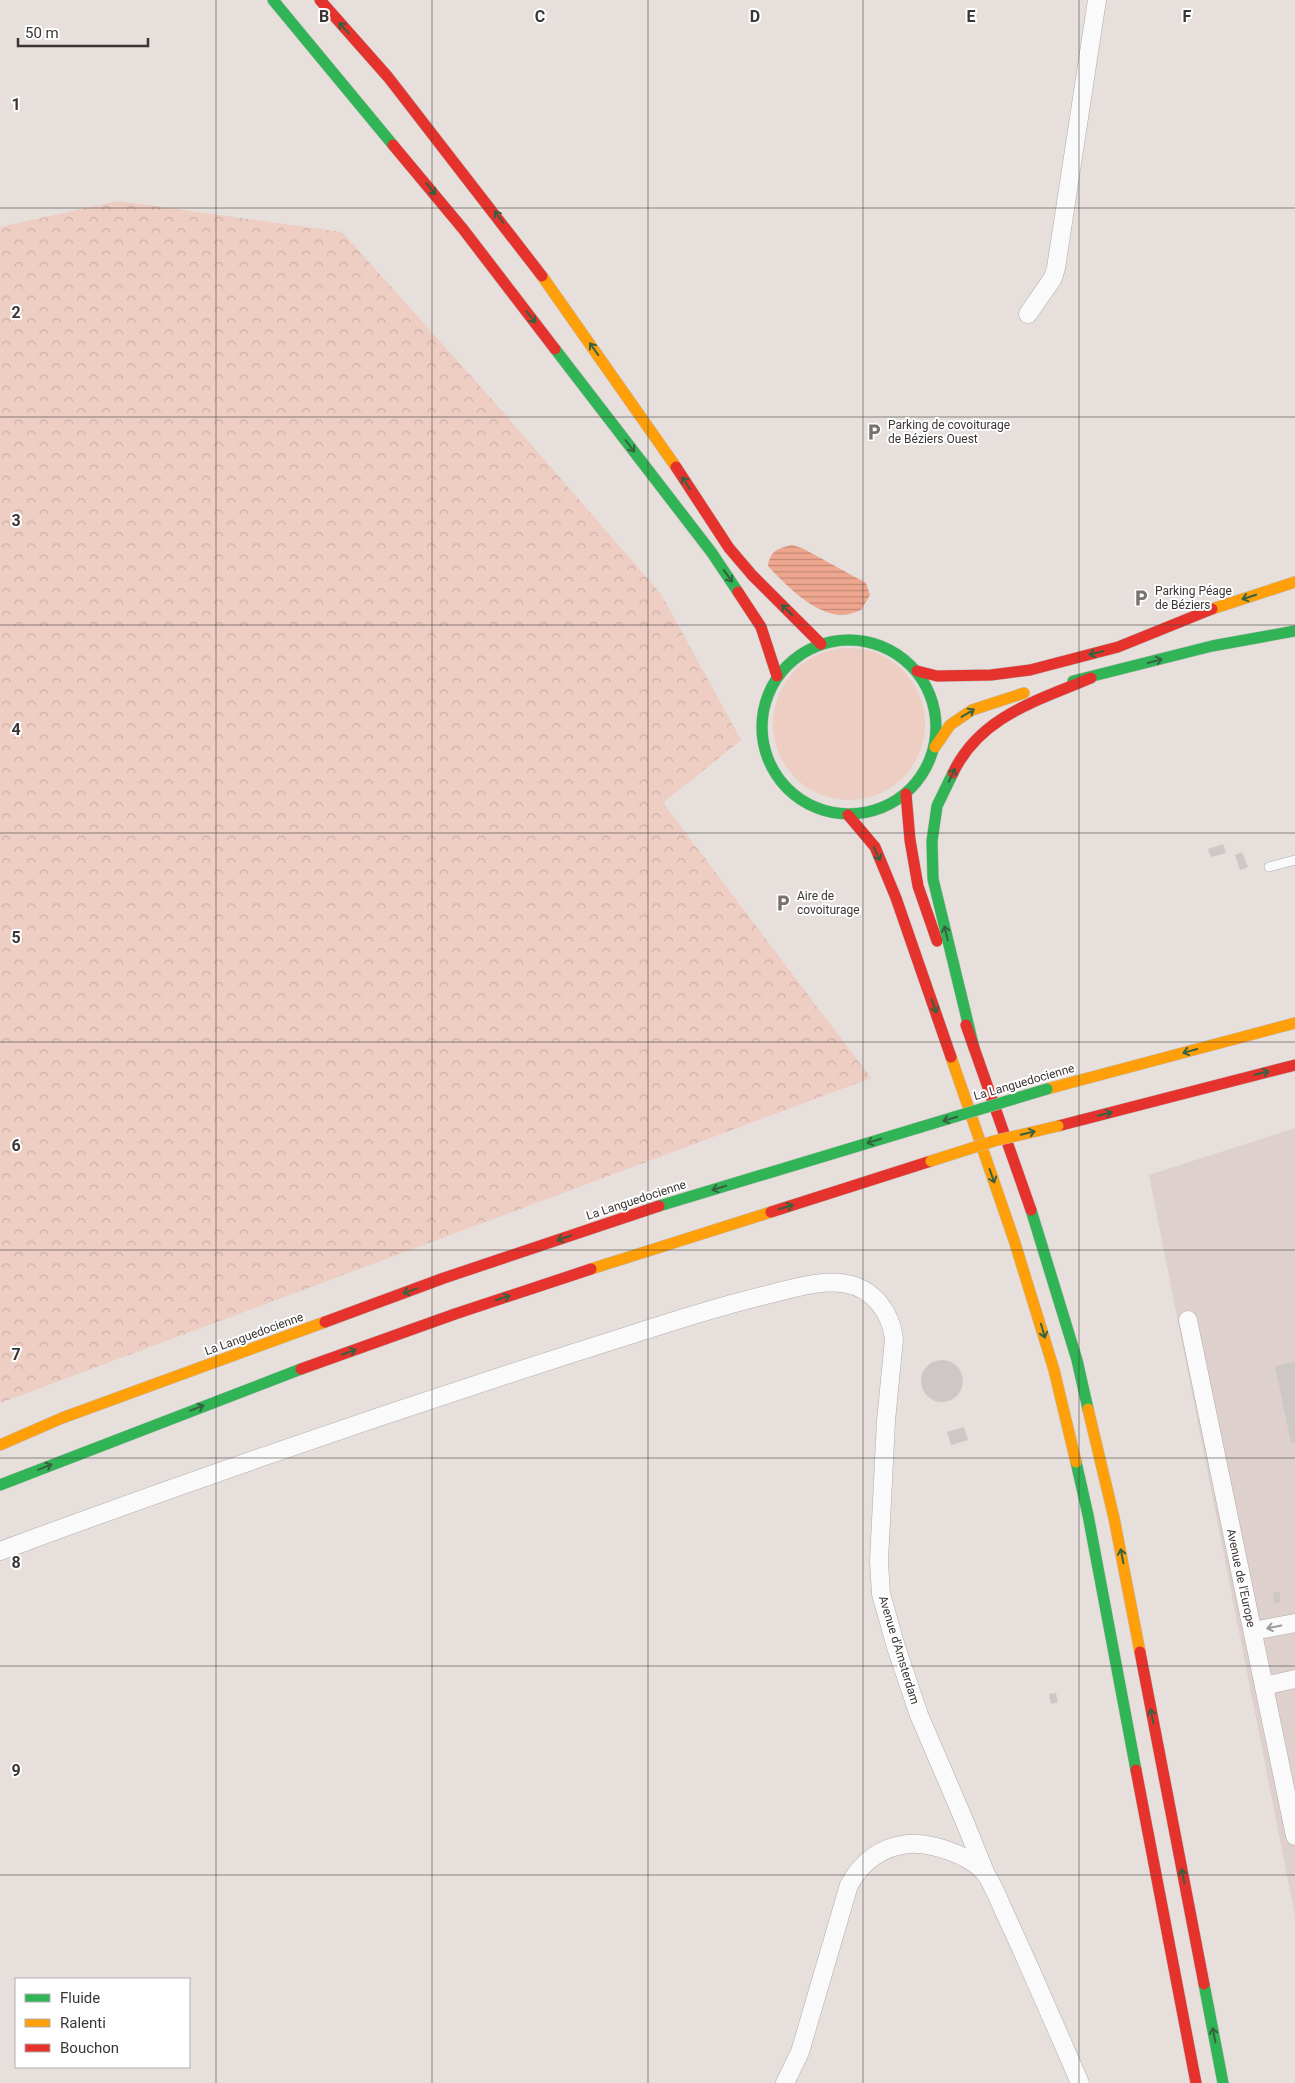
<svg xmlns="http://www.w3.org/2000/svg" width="1295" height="2083" viewBox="0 0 1295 2083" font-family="Roboto,sans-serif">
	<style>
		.built { fill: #ded0cc }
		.green { fill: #eecdc3 }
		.forest { fill: url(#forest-crowns) }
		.water { fill: url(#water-rules) }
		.building { fill: #cdc7c5 }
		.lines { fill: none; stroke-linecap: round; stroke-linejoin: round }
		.lane-casing { stroke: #b1acaa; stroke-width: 10 }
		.street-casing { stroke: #b1acaa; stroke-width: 19 }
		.fast-casing { stroke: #c0bdbb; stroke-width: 12 }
		.slow-casing { stroke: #c0bdbb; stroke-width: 12 }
		.jam-casing { stroke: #c0bdbb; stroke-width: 12 }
		.lane { stroke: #fbfafa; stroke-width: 9 }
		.street { stroke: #fbfafa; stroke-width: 18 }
		.fast { stroke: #30b455; stroke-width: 11 }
		.slow { stroke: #ff9f0a; stroke-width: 11 }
		.jam { stroke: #e5322d; stroke-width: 11 }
		.fast-bridge-casing { stroke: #c0bdbb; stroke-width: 12; stroke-linecap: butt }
		.slow-bridge-casing { stroke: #c0bdbb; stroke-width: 12; stroke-linecap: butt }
		.fast-bridge { stroke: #30b455; stroke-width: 11 }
		.slow-bridge { stroke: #ff9f0a; stroke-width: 11 }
		.oneway { stroke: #376240 }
		.oneway2 { stroke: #9b9898 }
		.grid { fill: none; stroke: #3b3635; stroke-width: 1; stroke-opacity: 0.55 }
		.labels { text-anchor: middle; stroke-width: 4; stroke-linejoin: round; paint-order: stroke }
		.poi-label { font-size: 12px; fill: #3b3635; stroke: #fff; text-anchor: start }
		.street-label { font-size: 12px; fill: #3b3635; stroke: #fff }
		.grid-label { font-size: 16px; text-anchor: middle; font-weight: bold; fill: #3b3635; stroke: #fff; stroke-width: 4; stroke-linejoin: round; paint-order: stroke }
	</style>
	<defs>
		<pattern id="forest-crowns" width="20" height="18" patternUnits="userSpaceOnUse" patternTransform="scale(1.25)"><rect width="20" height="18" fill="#eecdc3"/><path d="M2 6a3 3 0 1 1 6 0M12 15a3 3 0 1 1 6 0" fill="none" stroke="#cdb1a8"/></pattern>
		<pattern id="water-rules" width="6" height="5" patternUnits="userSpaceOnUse" patternTransform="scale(1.25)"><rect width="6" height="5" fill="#eea68e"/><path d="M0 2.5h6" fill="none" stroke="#c28875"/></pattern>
	</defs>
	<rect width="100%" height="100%" fill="#e6dfdc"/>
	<path class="built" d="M1295,1128V1916L1149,1175Z"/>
	<circle class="green" cx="849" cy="724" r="76"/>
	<path class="forest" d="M118,201L342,232L488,395L661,594L741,740L663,803L871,1078L0,1403V227Z"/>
	<path class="water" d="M792,545L802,548L866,583L870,595L861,610C856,612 848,615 842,615C813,614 786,585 768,566C770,551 778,548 792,545Z"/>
	<g class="building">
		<path d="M1223,844L1226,853L1211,857L1208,849Z"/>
		<path d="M1242,852L1248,867L1240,870L1235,855Z"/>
		<circle cx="942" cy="1381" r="21"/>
		<path d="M1295,1362V1443H1291L1275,1366Z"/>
		<path d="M964,1427L968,1440L951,1445L947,1432Z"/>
		<path d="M1279,1591L1281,1602L1274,1603L1273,1593Z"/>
		<path d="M1056,1693L1058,1702L1051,1704L1049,1694Z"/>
	</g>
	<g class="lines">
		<g class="lane-casing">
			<path id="lane" d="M1269,867L1295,860"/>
		</g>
		<g class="street-casing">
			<g id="street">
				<path d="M1028,314L1053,278L1056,268L1097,0"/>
				<path d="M1188,1320L1295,1836"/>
				<path d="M0,1551C208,1474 418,1402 630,1335C676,1320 723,1305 770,1294C794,1288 822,1279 847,1284C874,1289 891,1313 894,1339L886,1421L879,1561L881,1594L896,1647L919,1715L964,1820L985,1872"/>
				<path d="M1253,1631L1295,1623"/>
				<path d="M1264,1686L1295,1679"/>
				<path d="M785,2083L800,2052L849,1885C862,1861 881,1847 908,1844C931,1842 969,1855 984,1872C992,1881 1002,1908 1008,1920C1033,1974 1056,2028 1080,2083"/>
			</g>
		</g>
		<g class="fast-casing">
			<g id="fast">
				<path d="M273,0L393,145"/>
				<path d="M555,349L712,553L738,592"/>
				<circle cx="849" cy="727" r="87"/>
				<path d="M1073,681L1212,646L1295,631"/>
				<path d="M953,773L937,806L932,841L933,879L974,1048"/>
				<path d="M659,1206L921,1127"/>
				<path d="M1031,1210L1077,1360L1088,1409"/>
				<path d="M1076,1462L1088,1515L1136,1770"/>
				<path d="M0,1485L301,1369"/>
				<path d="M1204,1984L1223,2083"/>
			</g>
		</g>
		<g class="slow-casing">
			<g id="slow">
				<path d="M542,276L676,467"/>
				<path d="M1212,609L1295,582"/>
				<path d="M935,747L950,725L972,710L1024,693"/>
				<path d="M951,1057L1014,1240L1054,1370L1076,1462"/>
				<path d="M1047,1089L1295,1023"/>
				<path d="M591,1269L771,1212"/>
				<path d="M1088,1409L1114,1518L1140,1652"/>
				<path d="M0,1445L62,1418L325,1322"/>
			</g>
		</g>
		<g class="jam-casing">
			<g id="jam">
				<path d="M320,0L388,77L542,276"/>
				<path d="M393,145L463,229L555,349"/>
				<path d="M676,467L729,548L752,575L821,644"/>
				<path d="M738,592L761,627L777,676"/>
				<path d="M917,671L937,676L991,675L1030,670L1118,647L1212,609"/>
				<path d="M953,773C980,716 1037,701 1091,678"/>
				<path d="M906,794L910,840L918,886L937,941"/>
				<path d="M848,815L875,847L896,898L951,1057"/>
				<path d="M966,1025L1031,1210"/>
				<path d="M1058,1126L1295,1065"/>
				<path d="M771,1212L931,1161"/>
				<path d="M325,1322L444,1278L659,1206"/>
				<path d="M301,1369L455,1314L591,1269"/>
				<path d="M1140,1652L1204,1984"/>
				<path d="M1136,1770L1196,2083"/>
			</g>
		</g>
		<use href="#lane" class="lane"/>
		<use href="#street" class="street"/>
		<use href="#fast" class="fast"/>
		<use href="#slow" class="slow"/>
		<use href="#jam" class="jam"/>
		<g class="fast-bridge-casing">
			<path id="fast-bridge" d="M921,1127L1047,1089"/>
		</g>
		<g class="slow-bridge-casing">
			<path id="slow-bridge" d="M931,1161L994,1141L1058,1126"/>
		</g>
		<use href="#fast-bridge" class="fast-bridge"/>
		<use href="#slow-bridge" class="slow-bridge"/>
	</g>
	<defs><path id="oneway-shaft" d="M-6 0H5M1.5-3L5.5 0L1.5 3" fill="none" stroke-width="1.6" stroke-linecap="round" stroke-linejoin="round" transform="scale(1.25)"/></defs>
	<g class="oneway">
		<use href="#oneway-shaft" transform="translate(344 28) rotate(-132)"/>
		<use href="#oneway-shaft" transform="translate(431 189) rotate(51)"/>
		<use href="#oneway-shaft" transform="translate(499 217) rotate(-127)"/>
		<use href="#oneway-shaft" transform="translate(531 317) rotate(52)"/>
		<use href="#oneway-shaft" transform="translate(594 349) rotate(-125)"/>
		<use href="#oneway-shaft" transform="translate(630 446) rotate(53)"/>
		<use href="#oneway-shaft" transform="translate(686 483) rotate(-123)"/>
		<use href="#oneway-shaft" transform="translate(728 576) rotate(55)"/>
		<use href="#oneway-shaft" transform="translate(1249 597) rotate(162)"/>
		<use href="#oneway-shaft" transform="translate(787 610) rotate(-135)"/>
		<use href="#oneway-shaft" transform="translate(1096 653) rotate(166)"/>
		<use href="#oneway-shaft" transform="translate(1155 661) rotate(-15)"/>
		<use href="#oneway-shaft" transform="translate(968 713) rotate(-31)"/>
		<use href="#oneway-shaft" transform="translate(952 775) rotate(-65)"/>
		<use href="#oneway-shaft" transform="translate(877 854) rotate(65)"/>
		<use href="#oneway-shaft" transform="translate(946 933) rotate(-104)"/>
		<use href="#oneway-shaft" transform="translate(934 1006) rotate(71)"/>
		<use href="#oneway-shaft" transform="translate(1190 1051) rotate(165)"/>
		<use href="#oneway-shaft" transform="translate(1262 1073) rotate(-14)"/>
		<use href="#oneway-shaft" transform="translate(1105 1114) rotate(-14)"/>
		<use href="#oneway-shaft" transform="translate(950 1119) rotate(163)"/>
		<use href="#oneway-shaft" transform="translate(1028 1133) rotate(-14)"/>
		<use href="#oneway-shaft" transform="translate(874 1141) rotate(163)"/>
		<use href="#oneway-shaft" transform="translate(992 1176) rotate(71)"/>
		<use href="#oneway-shaft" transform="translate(719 1188) rotate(163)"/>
		<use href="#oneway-shaft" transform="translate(786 1207) rotate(-17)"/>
		<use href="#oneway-shaft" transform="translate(564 1238) rotate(161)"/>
		<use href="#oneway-shaft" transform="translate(410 1291) rotate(160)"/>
		<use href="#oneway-shaft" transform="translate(503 1298) rotate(-18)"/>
		<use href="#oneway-shaft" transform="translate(1043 1331) rotate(74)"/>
		<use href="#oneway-shaft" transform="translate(349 1352) rotate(-19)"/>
		<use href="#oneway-shaft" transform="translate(197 1408) rotate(-21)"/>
		<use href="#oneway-shaft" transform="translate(45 1467) rotate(-22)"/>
		<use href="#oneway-shaft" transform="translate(1122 1556) rotate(-101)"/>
		<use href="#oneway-shaft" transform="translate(1152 1716) rotate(-101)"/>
		<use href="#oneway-shaft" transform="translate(1183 1876) rotate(-101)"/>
		<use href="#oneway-shaft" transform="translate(1214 2035) rotate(-101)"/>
	</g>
	<use class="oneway2" href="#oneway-shaft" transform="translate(1274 1627) rotate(169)"/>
	<path class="grid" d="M216,0V2083M432,0V2083M648,0V2083M863,0V2083M1079,0V2083M0,208H1295M0,417H1295M0,625H1295M0,833H1295M0,1042H1295M0,1250H1295M0,1458H1295M0,1666H1295M0,1875H1295"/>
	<defs>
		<g id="parking-bare" transform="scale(1.35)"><path d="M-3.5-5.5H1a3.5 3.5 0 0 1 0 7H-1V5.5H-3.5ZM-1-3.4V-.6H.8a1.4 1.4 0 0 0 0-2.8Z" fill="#77716f" stroke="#fff" stroke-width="2.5" paint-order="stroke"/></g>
	</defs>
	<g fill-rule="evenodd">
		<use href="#parking-bare" x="874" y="432"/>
		<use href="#parking-bare" x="1141" y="598"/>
		<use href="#parking-bare" x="783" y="903"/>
	</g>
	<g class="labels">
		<g class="poi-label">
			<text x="888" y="429">Parking de covoiturage<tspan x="888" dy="14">de Béziers Ouest</tspan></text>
			<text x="1155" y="595">Parking Péage<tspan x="1155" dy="14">de Béziers</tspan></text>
			<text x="797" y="900">Aire de<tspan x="797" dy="14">covoiturage</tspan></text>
		</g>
		<g class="street-label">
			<text transform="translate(1024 1082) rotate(-16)" y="4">La Languedocienne</text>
			<text transform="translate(636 1200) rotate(-18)" y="4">La Languedocienne</text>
			<text transform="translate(254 1334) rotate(-20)" y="4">La Languedocienne</text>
			<text transform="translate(1241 1578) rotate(78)" y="4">Avenue de l'Europe</text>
			<text transform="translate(899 1650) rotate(73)" y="4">Avenue d'Amsterdam</text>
		</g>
	</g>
	<g class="grid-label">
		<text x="324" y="22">B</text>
		<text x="540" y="22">C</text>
		<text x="755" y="22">D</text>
		<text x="971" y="22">E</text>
		<text x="1187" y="22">F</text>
		<text x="16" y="110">1</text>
		<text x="16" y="318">2</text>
		<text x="16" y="526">3</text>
		<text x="16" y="735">4</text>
		<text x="16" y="943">5</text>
		<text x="16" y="1151">6</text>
		<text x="16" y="1360">7</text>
		<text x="16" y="1568">8</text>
		<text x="16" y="1776">9</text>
	</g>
	<rect x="15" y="1978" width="175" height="90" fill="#ffffff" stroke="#b1afae"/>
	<rect x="25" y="1994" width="25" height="8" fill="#30b455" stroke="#b1afae"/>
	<text x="60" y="2003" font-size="15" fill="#3b3635">Fluide</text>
	<rect x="25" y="2019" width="25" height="8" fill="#ff9f0a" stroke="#b1afae"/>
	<text x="60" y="2028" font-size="15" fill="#3b3635">Ralenti</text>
	<rect x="25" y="2044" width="25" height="8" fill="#e5322d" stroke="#b1afae"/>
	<text x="60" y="2053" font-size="15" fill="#3b3635">Bouchon</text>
	<path d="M18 38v8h130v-8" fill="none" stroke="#3b3635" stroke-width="2.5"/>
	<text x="25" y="38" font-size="15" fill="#3b3635" stroke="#ffffff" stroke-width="4" paint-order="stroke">50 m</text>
</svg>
